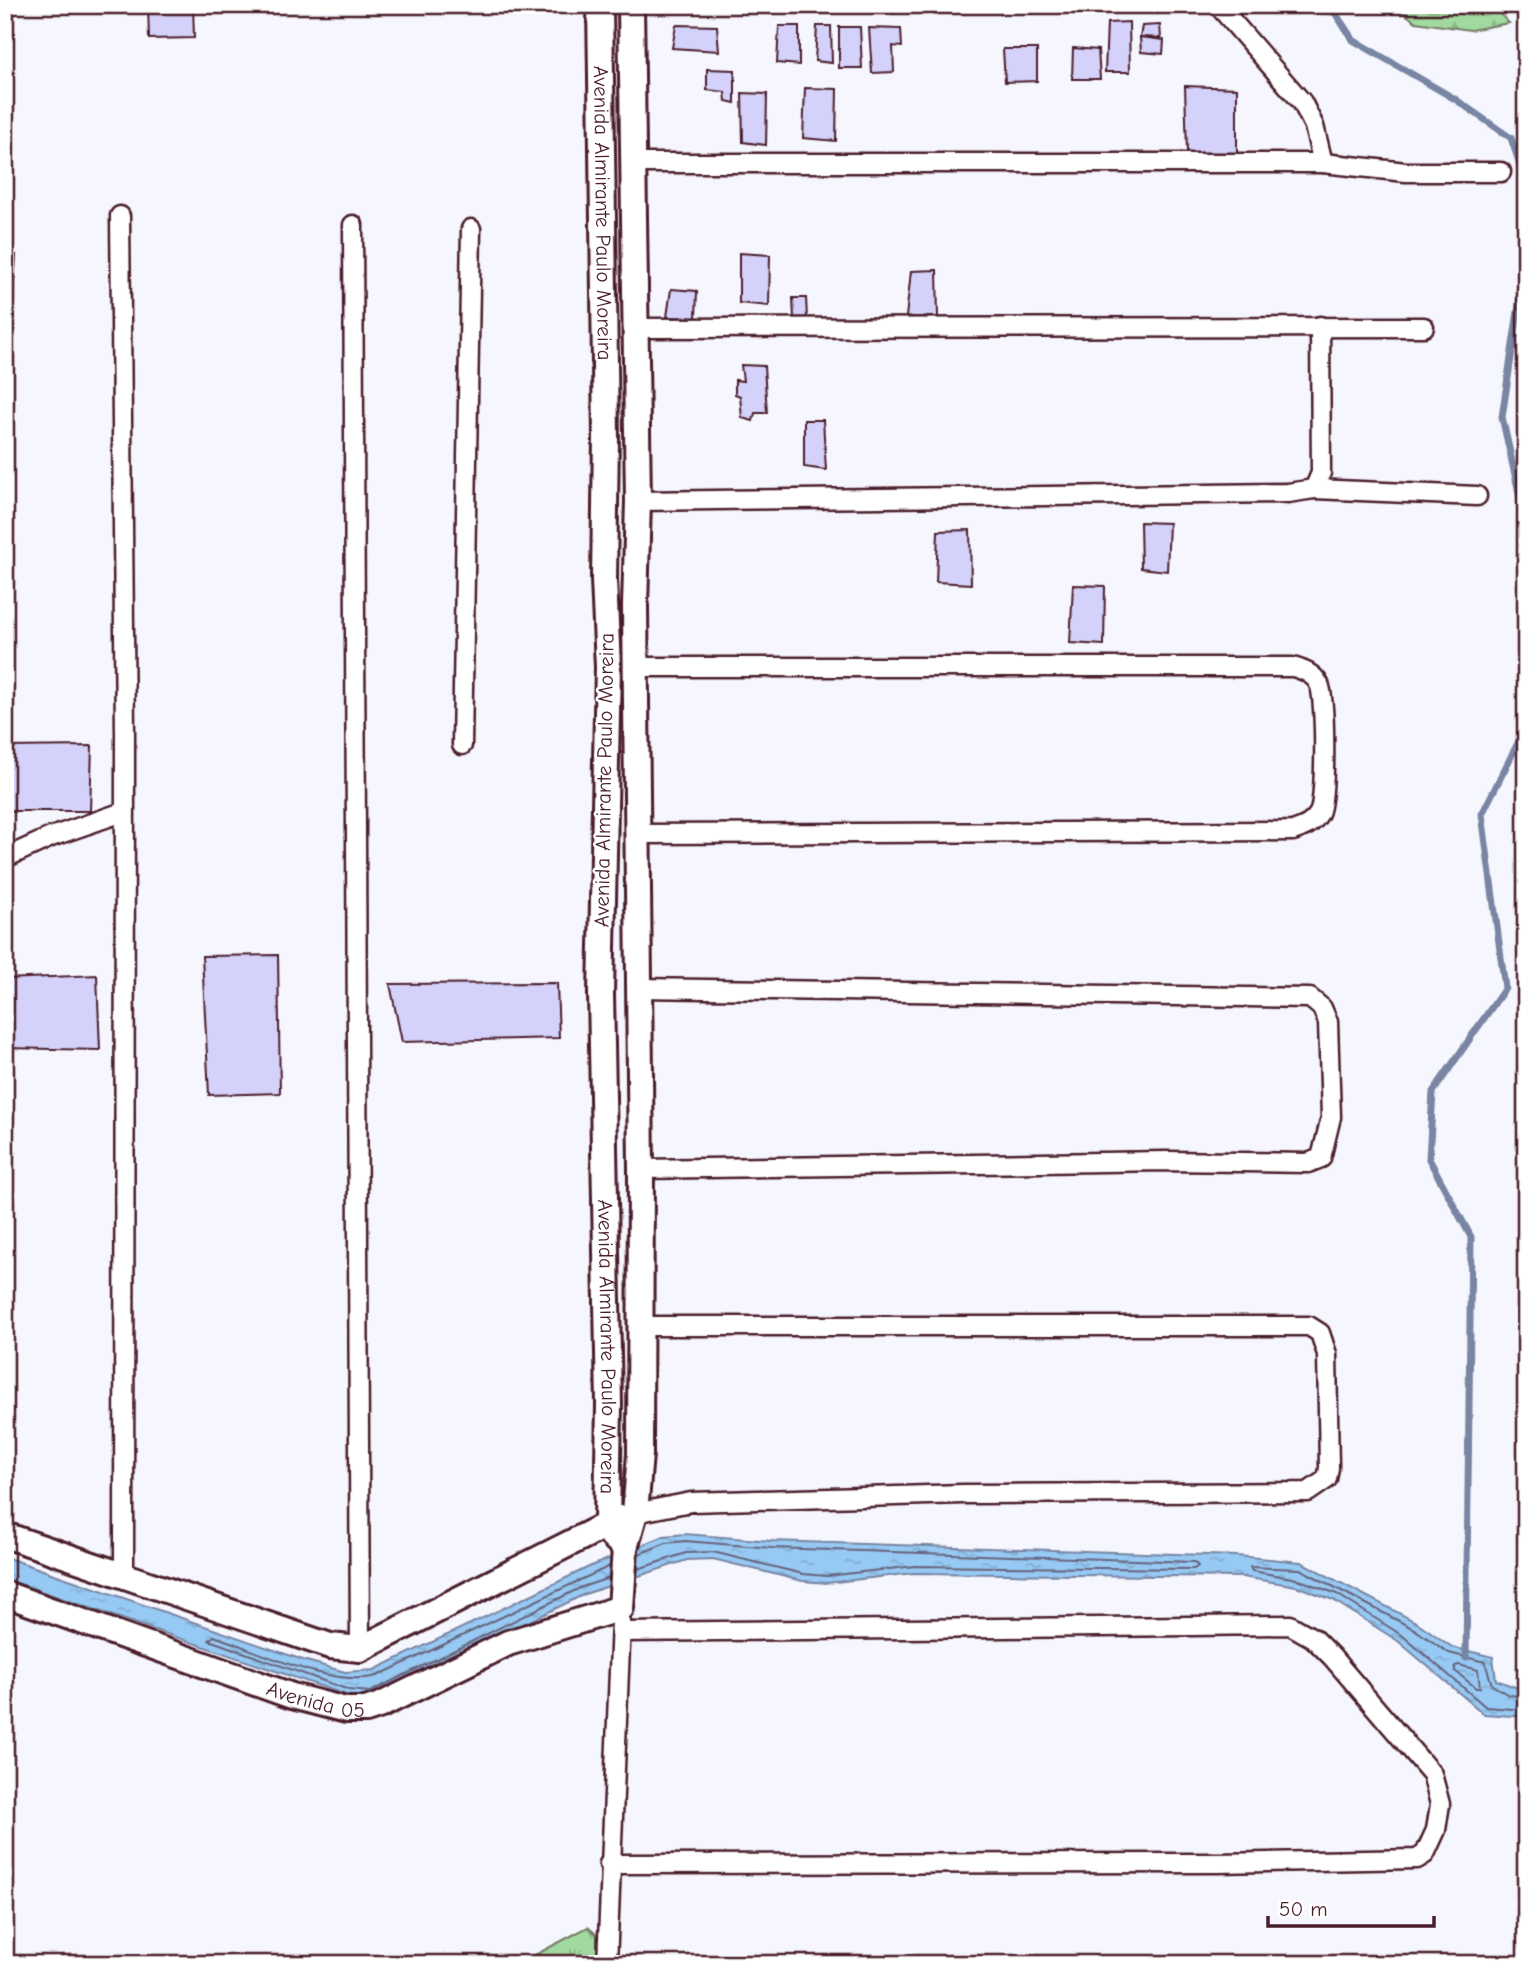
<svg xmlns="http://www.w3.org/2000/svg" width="1531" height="1969" viewBox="0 0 1531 1969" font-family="'Comic Neue',sans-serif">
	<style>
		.grass { fill: url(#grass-tufts); stroke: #767c66; stroke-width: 2 }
		.forest { fill: url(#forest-firs); stroke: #767c66; stroke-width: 2 }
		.water { fill: url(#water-ripples); stroke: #7885a3; stroke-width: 2 }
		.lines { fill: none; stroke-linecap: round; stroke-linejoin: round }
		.shore { stroke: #68637b; stroke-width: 2 }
		.stream { stroke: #7885a3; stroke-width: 7 }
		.building { fill: #d4d1fa; stroke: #4a1f2b; stroke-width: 2 }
		.minor-casing { stroke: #4a1f2b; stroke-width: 23 }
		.secondary-casing { stroke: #4a1f2b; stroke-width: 30 }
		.minor { stroke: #fff; stroke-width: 18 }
		.secondary { stroke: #fff; stroke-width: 24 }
		.labels { text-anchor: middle; stroke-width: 5; stroke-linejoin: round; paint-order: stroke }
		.street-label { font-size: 21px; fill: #4a1f2b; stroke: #fff }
	</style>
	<defs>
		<pattern id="grass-tufts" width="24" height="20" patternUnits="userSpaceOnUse" patternTransform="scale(1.75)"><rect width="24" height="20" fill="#a1daa0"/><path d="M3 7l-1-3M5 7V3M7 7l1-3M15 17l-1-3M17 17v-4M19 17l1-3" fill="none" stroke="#8cbb8a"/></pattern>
		<pattern id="forest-firs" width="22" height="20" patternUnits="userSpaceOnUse" patternTransform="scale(1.75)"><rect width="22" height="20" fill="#a1daa0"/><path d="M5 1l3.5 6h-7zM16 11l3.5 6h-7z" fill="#8cbb8a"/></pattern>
		<pattern id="water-ripples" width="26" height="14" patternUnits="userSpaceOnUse" patternTransform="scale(1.75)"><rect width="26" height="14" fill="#96c9f3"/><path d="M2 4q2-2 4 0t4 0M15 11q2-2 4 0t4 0" fill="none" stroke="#83acd0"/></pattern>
	</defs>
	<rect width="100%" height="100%" fill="#f6f6fe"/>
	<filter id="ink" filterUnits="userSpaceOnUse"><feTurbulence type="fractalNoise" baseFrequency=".0143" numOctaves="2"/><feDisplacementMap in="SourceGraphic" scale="14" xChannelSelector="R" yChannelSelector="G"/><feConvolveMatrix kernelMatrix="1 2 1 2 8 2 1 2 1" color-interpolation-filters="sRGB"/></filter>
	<g filter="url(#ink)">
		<path class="grass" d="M588,1927L597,1935V1964H518Z"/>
		<path class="forest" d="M1393,5H1491L1509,23L1470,30L1416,22Z"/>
		<path class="water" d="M685,1534L772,1541L1237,1556L1301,1562L1418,1623L1452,1647L1493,1657L1496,1680L1526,1691V1717L1484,1714L1398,1641L1333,1600L1296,1586L1242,1577L914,1573L827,1583L802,1581L713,1559L687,1560L585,1594L371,1699H358L5,1579V1557L303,1660L345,1672L374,1670L589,1567L664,1536Z"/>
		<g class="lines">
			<g class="shore">
				<path d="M638,1569L686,1553L713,1552L803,1574L827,1576L915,1566L1194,1569L1198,1566L1194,1562L772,1548L685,1541L666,1543L639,1554"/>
				<path d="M609,1578L582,1587L370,1692L349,1690L209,1640L214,1636C259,1651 331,1688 377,1676L610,1566"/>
				<path d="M1459,1665L1478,1670L1480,1688H1476L1455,1671V1666Z"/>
				<path d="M1526,1698L1507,1694L1492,1685L1485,1662L1449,1653L1414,1629L1300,1569L1250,1567L1252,1571L1297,1579L1337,1594L1403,1636L1486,1707L1526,1710"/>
			</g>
			<g class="stream">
				<path d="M1330,5L1353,40L1455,99L1511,138L1526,182"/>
				<path d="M1526,259L1502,417L1526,524"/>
				<path d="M1466,1658L1471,1237L1429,1159L1433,1092L1505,988L1482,814L1526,727"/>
			</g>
		</g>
		<g class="building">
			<path d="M148,5H193L194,38L149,39Z"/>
			<path d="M1129,22L1130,72H1105L1107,23Z"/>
			<path d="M676,25L717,26L719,51L672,48Z"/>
			<path d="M1160,25L1161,38L1140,37L1142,26Z"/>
			<path d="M779,26H799V65L777,63Z"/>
			<path d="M817,26H831L832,63L815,61Z"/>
			<path d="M839,27H860L862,68H839Z"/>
			<path d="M869,28L901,29L902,47L893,46L894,72L872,73Z"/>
			<path d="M1140,37L1164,40L1163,54L1141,52Z"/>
			<path d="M1073,48L1098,50L1100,79H1072Z"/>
			<path d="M1003,49H1037V81L1005,82Z"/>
			<path d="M707,69L735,70V103L726,101L725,92L707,90Z"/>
			<path d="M1185,86L1237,88V155L1187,153Z"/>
			<path d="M805,88L837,89L836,141L803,138Z"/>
			<path d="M742,93L767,94L766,145L743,142Z"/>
			<path d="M739,253L770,255L769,306L739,303Z"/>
			<path d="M5,255H16L11,329H5Z"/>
			<path d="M937,270L938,317H906L911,271Z"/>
			<path d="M671,289L697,291L696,318L667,317Z"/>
			<path d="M793,298H806L807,318H794Z"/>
			<path d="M741,365L764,366L767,413H755L753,421L742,418L740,396L735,394V380L743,381Z"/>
			<path d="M804,420H823L826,470L804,467Z"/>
			<path d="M1140,522L1169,523L1167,571L1141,568Z"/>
			<path d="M970,530L971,584L936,582L938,531Z"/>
			<path d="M1073,585L1105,586L1104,645L1070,643Z"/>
			<path d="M92,746L90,811H5V747Z"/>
			<path d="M278,955L280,1093L209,1095L202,956Z"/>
			<path d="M97,975L100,1050L5,1048V979Z"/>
			<path d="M557,983L559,1038L402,1042L390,984Z"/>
			<path d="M5,1211H7L9,1286L5,1285Z"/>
		</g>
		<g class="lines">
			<g class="minor-casing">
				<g id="minor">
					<path d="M1218,5L1302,102L1314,126L1323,163"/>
					<path d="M636,163H1323L1406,172H1501"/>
					<path d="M120,216L125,734L124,1575"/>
					<path d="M353,225L360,1649"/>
					<path d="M635,328L1424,327"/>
					<path d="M1314,489L1477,496"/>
					<path d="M638,501L1288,493L1314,489L1321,473L1320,326"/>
					<path d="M636,667H1293C1303,670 1313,673 1319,684C1326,697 1326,800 1319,813C1313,824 1304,827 1293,831L637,834"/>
					<path d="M462,745L471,229"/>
					<path d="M5,858L51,837L123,812"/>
					<path d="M639,988L1310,998L1322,1008L1328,1022L1331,1117L1321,1158L1308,1163L1166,1161L641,1169"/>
					<path d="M635,1513L691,1502L963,1494L1308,1492L1327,1479L1329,1468L1327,1354L1320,1333L1309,1326H641"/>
					<path d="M609,1864L1218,1863L1417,1859L1425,1854L1436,1830L1440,1804L1432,1774L1332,1657L1313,1638L1290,1625L621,1632"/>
					<path d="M607,1964L621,1622"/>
				</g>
			</g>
			<g class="secondary-casing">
				<g id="secondary">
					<path id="s1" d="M600,5L606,437L604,580L608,667L601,994L609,1404L607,1523L612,1536L625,1548"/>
					<path d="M5,1535L330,1646L360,1649L620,1518"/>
					<path id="s2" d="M5,1594L292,1696L346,1710H366L381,1705L508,1643L621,1608L625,1548L635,1513L640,1454L641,1169L635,606L638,501L631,5"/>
				</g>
			</g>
			<use href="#minor" class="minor"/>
			<use href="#secondary" class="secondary"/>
		</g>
	</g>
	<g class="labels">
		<g class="street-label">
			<text dy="7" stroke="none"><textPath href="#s1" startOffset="208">Avenida Almirante Paulo Moreira</textPath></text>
			<text transform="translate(604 780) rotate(-89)" y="7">Avenida Almirante Paulo Moreira</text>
			<text dy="7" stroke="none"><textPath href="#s1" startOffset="1342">Avenida Almirante Paulo Moreira</textPath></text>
			<text dy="7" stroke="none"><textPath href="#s2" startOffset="329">Avenida 05</textPath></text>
		</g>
	</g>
	<rect width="1531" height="1969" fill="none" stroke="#fff" stroke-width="28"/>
	<rect x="14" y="14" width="1503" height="1941" fill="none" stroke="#4a1f2b" stroke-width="2.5" filter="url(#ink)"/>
	<path d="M1268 1916v10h166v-10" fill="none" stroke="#4a1f2b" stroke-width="3.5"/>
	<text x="1279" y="1916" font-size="21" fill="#4a1f2b" stroke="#ffffff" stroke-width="5" paint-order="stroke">50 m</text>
</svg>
